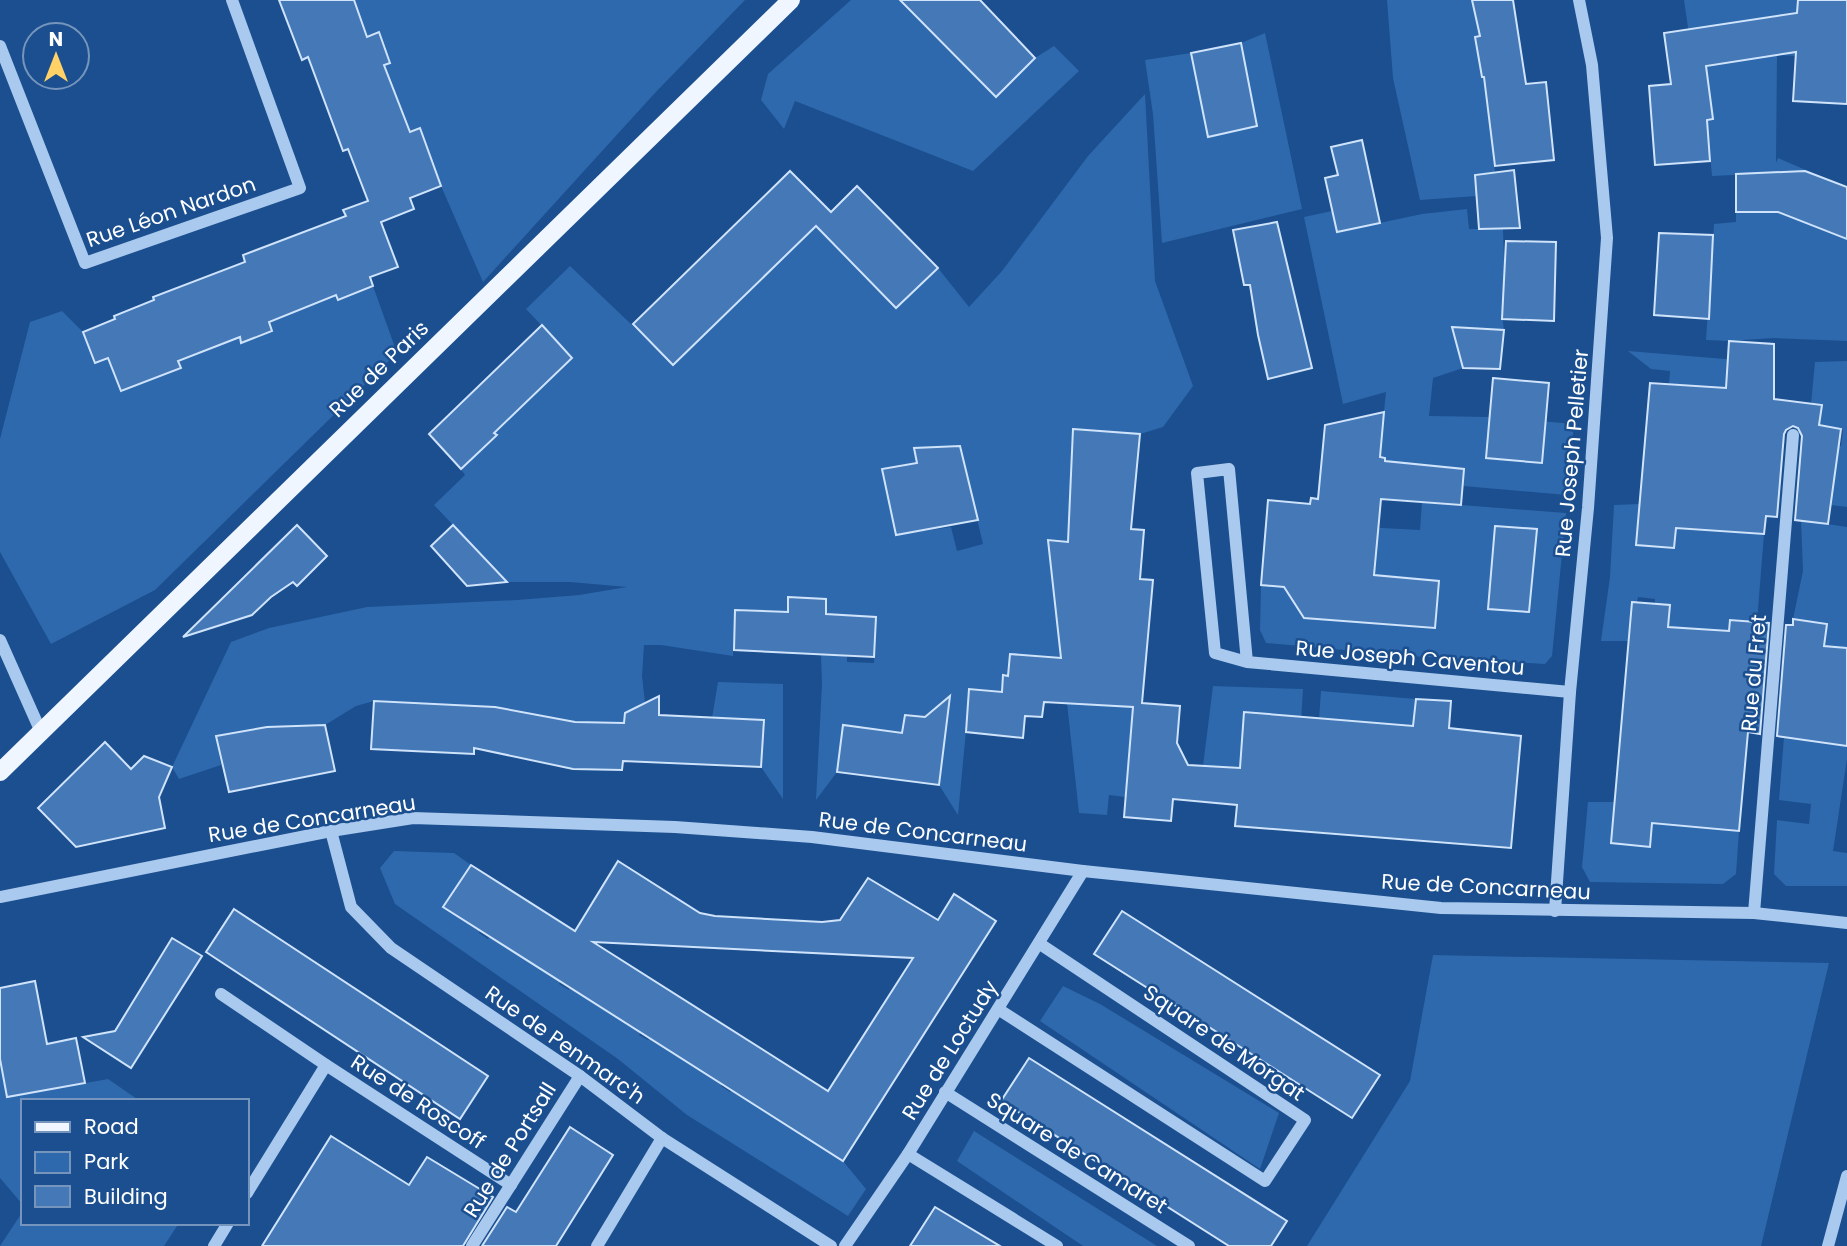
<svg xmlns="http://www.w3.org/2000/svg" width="1847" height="1246" viewBox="0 0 1847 1246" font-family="Poppins,sans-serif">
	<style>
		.green { fill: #2e69ad; fill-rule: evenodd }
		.building { fill: #4478b7; stroke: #cfe3fa; stroke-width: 2; fill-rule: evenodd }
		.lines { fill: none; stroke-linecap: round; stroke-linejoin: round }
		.minor { stroke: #a9c9ee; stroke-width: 12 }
		.major { stroke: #f0f6ff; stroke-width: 18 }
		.labels { text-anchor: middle; stroke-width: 5; stroke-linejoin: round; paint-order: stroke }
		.street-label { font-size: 21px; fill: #fff; stroke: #1b4f8f }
	</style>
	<rect width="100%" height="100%" fill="#1b4f8f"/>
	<g class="green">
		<path d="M354,0H745L654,94L483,282L441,186L420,128L410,132L384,65L390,62L379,33L367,37Z"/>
		<path d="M851,0H910L996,97L1035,58L1054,46L1079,71L973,171L795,101L784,129L761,100L768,74Z"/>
		<path d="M1387,0H1475L1472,1L1480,36L1475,37L1487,76L1495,173L1477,196L1420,200L1393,78Z"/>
		<path d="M1684,0H1798L1797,11L1817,57L1777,55L1776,163L1778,158L1815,174L1797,219L1847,239V341L1773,338L1729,341L1706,340L1714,224L1736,222V212H1775L1776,173L1712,176L1707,120L1713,119L1703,47L1691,48Z"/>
		<path d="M1265,33L1302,209L1162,243L1153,114L1145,60L1191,53L1208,136L1257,126L1241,43Z"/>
		<path d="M1145,94L1155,281L1193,386L1163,427L1140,434L1071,471L1070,496L1087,498L1075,543L1048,541L1065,682L1038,678L1041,656L1011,654L1008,676L1003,675L1002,692L970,689L958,815L939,785L932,712L925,717L905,715L902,733L843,725L837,772L816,800L822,684L821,655L847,656V662L874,663L876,617L826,614V599L788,597V612L735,610L733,656L661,645H644L642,676L645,703L626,713L624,723L575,722L374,701L356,706L325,725L267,727L216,736L221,765L179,779L172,767L231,642L269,628L367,607L517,600L579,595L627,587L570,582H507L434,505L465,475L461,469L496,436L494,433L571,357L526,309L570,266L673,364L816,226L896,308L938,268L969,307L1002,271L1088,156ZM960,447L983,544L957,551L951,527L896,535L882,470L917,463L915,448Z"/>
		<path d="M1467,209L1469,229H1503L1504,260H1515L1502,315L1504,330L1453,327L1463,368L1433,378L1429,416L1490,417L1574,424L1567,495L1463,486L1464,469L1426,465L1383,479L1385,458L1369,456L1382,431L1386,392L1343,404L1304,217L1332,211L1337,232L1422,214Z"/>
		<path d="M373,286L397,353L155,590L51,644L0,552V439L30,322L62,311L83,332L86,339L108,358L121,391L181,368L179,361L240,337L242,343L272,331L269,322L336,295L339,300Z"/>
		<path d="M1628,351L1774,363L1775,406L1669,384L1670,371L1651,369Z"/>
		<path d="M1847,361V507L1831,505L1833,487L1808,441L1841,446L1843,430L1819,425L1821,405L1811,404L1815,362Z"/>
		<path d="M1683,448L1730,532L1764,534L1757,622L1730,620L1729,631H1720L1706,828L1739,831L1736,874L1723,884L1590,882L1582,867L1588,802H1614L1611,843L1649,847L1652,823L1669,824L1654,792L1670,605L1655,604V599L1638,597L1637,602H1632L1628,641H1601L1610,577L1614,505L1639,504L1636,545L1674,548Z"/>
		<path d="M1422,502L1566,513L1552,656L1545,664L1410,656L1266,643L1260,630L1261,585L1358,595L1363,527L1420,530ZM1495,526L1537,529L1529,612L1488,608ZM1400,578L1438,581L1434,628L1396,625Z"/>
		<path d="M1801,520L1847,527V759L1833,851L1847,853V886H1786L1774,874L1777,820L1809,824L1811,804L1779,800L1784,737L1816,741L1826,625L1793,619L1803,571Z"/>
		<path d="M718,682L783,684V799L761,767L764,720L712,718Z"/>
		<path d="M1213,686L1303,689L1301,722L1245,712L1240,769L1203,766Z"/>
		<path d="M1321,691L1416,699L1413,731L1315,775Z"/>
		<path d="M1133,702L1125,797L1109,795L1107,815L1079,813L1067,703Z"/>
		<path d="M394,851L454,853L471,865L443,907L480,930L479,933L488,939L490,936L561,981L559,984L569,990L570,987L641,1032L639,1035L648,1040L650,1038L722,1084L721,1086L730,1092L732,1090L843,1161L866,1189L848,1216L687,1115L618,1059L395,904L380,868Z"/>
		<path d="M1433,955L1829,963L1761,1246H1307L1410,1081Z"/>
		<path d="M1063,986L1100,1004L1279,1113L1260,1169L1040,1021Z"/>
		<path d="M0,1059L8,1097L108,1079L140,1101H23V1205L0,1178Z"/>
		<path d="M974,1131L1157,1246H1083L957,1161Z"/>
		<path d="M23,1211V1223H179L164,1246H0Z"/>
	</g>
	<g class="building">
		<path d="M279,0H354L367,37L379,32L390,63L384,65L410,132L420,128L441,186L410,198L414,209L381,222L398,267L370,277L373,286L338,300L336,295L269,322L272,331L241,343L240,337L178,361L181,368L121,391L108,358L95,363L83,332L115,319L114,316L154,300L153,297L245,262L243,255L346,216L343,210L368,201L348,149L343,151L308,57L302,60Z"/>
		<path d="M900,0H980L1035,58L996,97Z"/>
		<path d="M1472,0H1513L1526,84L1546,82L1554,160L1495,166L1484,77H1482L1475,37L1480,36Z"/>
		<path d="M1798,0H1847V104L1793,101L1796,52L1706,66L1713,119L1707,120L1710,161L1655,165L1649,86L1671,84L1664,33L1797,13Z"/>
		<path d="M1241,43L1257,126L1208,137L1191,53Z"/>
		<path d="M1362,140L1380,223L1337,232L1325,178L1338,175L1331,147Z"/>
		<path d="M1514,170L1520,228L1479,229L1475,175Z"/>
		<path d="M790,171L831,212L857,186L938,268L896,308L816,226L673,365L633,324Z"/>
		<path d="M1805,171L1847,187V239L1778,212H1736V174Z"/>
		<path d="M1277,222L1312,368L1268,379L1258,335L1250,285H1244L1233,230Z"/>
		<path d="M1659,233L1713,235L1709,319L1654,315Z"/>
		<path d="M1506,241L1556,242L1554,321L1502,319Z"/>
		<path d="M542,325L572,358L494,433L497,435L461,469L429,434Z"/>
		<path d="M1452,327L1504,330L1500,369L1463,368Z"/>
		<path d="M1729,341L1774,344V399L1822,405L1819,425L1841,429L1828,524L1795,520L1802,436L1798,428L1793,426L1786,430L1784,434L1777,517L1766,516L1764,534L1676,528L1674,548L1636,545L1650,383L1726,388Z"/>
		<path d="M1493,378L1549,383L1542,463L1486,458Z"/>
		<path d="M1384,412L1380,457L1385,458V461L1464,469L1461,505L1381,499L1374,575L1439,581L1435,628L1304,618L1284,587L1261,585L1268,500L1310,504L1311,498L1318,499L1325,425Z"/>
		<path d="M1073,429L1140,434L1131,529L1144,530L1140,579L1153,580L1142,703L1180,706L1177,743L1188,765L1240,768L1244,712L1413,726L1416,699L1451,701L1449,728L1521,736L1511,848L1235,826L1237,805L1173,799L1171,821L1124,817L1133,707L1044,702L1042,717L1025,716L1023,738L966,732L969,689L1002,692L1003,675L1008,676L1010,654L1061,658L1048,540L1068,542Z"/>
		<path d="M960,446L978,520L896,535L882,469L917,463L914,448Z"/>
		<path d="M297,525L327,556L297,586L293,582L271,597L252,615L183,637Z"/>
		<path d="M453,525L507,582L467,586L431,546Z"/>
		<path d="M1495,526L1537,529L1529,612L1488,609Z"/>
		<path d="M788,597L826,599V614L876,617L874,657L734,650L735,610L788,612Z"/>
		<path d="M1632,602L1670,605L1668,627L1729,631L1730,620L1769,623L1760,734L1748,732L1739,831L1652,823L1650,847L1611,843Z"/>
		<path d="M1793,619L1827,624L1824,646L1847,648V746L1777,736L1786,625H1793Z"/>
		<path d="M659,696V715L764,720L761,767L623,761L622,770L573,769L474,748V754L371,749L374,701L495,707L575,722L624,723L625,713Z"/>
		<path d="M950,696L939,785L837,772L843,725L902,733L905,715L925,717Z"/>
		<path d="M325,725L335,771L229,792L216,736L267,727Z"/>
		<path d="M105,742L131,769L144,756L172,767L159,797L165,828L76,847L38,808Z"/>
		<path d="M618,861L700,913L715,916L822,922L840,920L868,878L938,920L954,894L996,921L843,1161L443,907L471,865L575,931ZM593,942L913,958L828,1091Z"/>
		<path d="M234,909L488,1076L460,1119L206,952Z"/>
		<path d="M1122,911L1380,1075L1352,1118L1094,954Z"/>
		<path d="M172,938L202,956L131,1068L83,1037L115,1031Z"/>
		<path d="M35,981L47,1044L76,1038L85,1083L7,1097L0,1059V988Z"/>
		<path d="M1029,1058L1287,1221L1271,1246H1229L1001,1101Z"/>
		<path d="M570,1127L613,1155L556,1246H482L507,1207L516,1212Z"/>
		<path d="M331,1136L409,1185L427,1157L493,1197L463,1246H262Z"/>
		<path d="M935,1207L1000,1246H910Z"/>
	</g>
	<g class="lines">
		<g class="minor">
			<path d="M0,46L85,263L300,188L232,0"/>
			<path d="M0,640L41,732"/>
			<path d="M1247,662L1229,469L1197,473L1215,653L1247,662L1570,692"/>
			<path d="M331,831L351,907L391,948L580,1076L662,1138L831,1246"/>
			<path d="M0,897L331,831L413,818L675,827L812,837L1083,871L1441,908L1754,913L1847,923"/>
			<path d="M1555,911L1570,692L1588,508L1607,238L1592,65L1579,0"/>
			<path d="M1754,913L1793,435"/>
			<path d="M221,994L326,1065L511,1185"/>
			<path d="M998,1009L1265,1181L1305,1120L1040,944"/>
			<path d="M945,1092L1189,1246"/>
			<path d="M908,1154L1057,1246"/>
			<path d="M247,1193L326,1065"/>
			<path d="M214,1246L228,1223"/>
			<path d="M472,1246L580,1076"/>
			<path d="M597,1246L662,1138"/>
			<path d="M845,1246L908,1154L1083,871"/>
			<path d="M1828,1246L1847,1176"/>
		</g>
		<path class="major" d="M0,772L791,0"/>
	</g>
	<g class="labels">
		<g class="street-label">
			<text transform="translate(171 212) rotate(-19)" y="7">Rue Léon Nardon</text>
			<text transform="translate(379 369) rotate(-44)" y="7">Rue de Paris</text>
			<text transform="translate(1572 453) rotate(-85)" y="7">Rue Joseph Pelletier</text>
			<text transform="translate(1410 658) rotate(5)" y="7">Rue Joseph Caventou</text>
			<text transform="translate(1754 673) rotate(-85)" y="7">Rue du Fret</text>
			<text transform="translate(312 819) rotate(-9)" y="7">Rue de Concarneau</text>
			<text transform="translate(923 832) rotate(7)" y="7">Rue de Concarneau</text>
			<text transform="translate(1486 887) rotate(3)" y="7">Rue de Concarneau</text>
			<text transform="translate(1224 1043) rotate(34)" y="7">Square de Morgat</text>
			<text transform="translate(565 1045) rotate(35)" y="7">Rue de Penmarc'h</text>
			<text transform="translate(950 1050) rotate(-58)" y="7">Rue de Loctudy</text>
			<text transform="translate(418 1102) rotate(33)" y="7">Rue de Roscoff</text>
			<text transform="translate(510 1150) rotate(-58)" y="7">Rue de Portsall</text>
			<text transform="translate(1077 1153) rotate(32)" y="7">Square de Camaret</text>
		</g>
	</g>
	<rect x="21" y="1099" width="228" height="126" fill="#1b4f8f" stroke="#7695bc" stroke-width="2"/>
	<rect x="35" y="1122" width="35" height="10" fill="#f0f6ff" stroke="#7695bc" stroke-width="2"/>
	<text x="84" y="1134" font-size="21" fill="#ffffff">Road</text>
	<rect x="35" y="1152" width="35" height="21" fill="#2e69ad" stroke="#7695bc" stroke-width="2"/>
	<text x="84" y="1169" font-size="21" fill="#ffffff">Park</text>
	<rect x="35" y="1186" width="35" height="21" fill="#4478b7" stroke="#7695bc" stroke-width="2"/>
	<text x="84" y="1204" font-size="21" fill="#ffffff">Building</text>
	<g transform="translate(56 56)"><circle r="33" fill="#1b4f8f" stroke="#7695bc" stroke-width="2"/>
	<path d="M0-5L12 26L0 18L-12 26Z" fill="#ffd166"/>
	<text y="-10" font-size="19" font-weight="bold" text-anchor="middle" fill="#ffffff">N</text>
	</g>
</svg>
